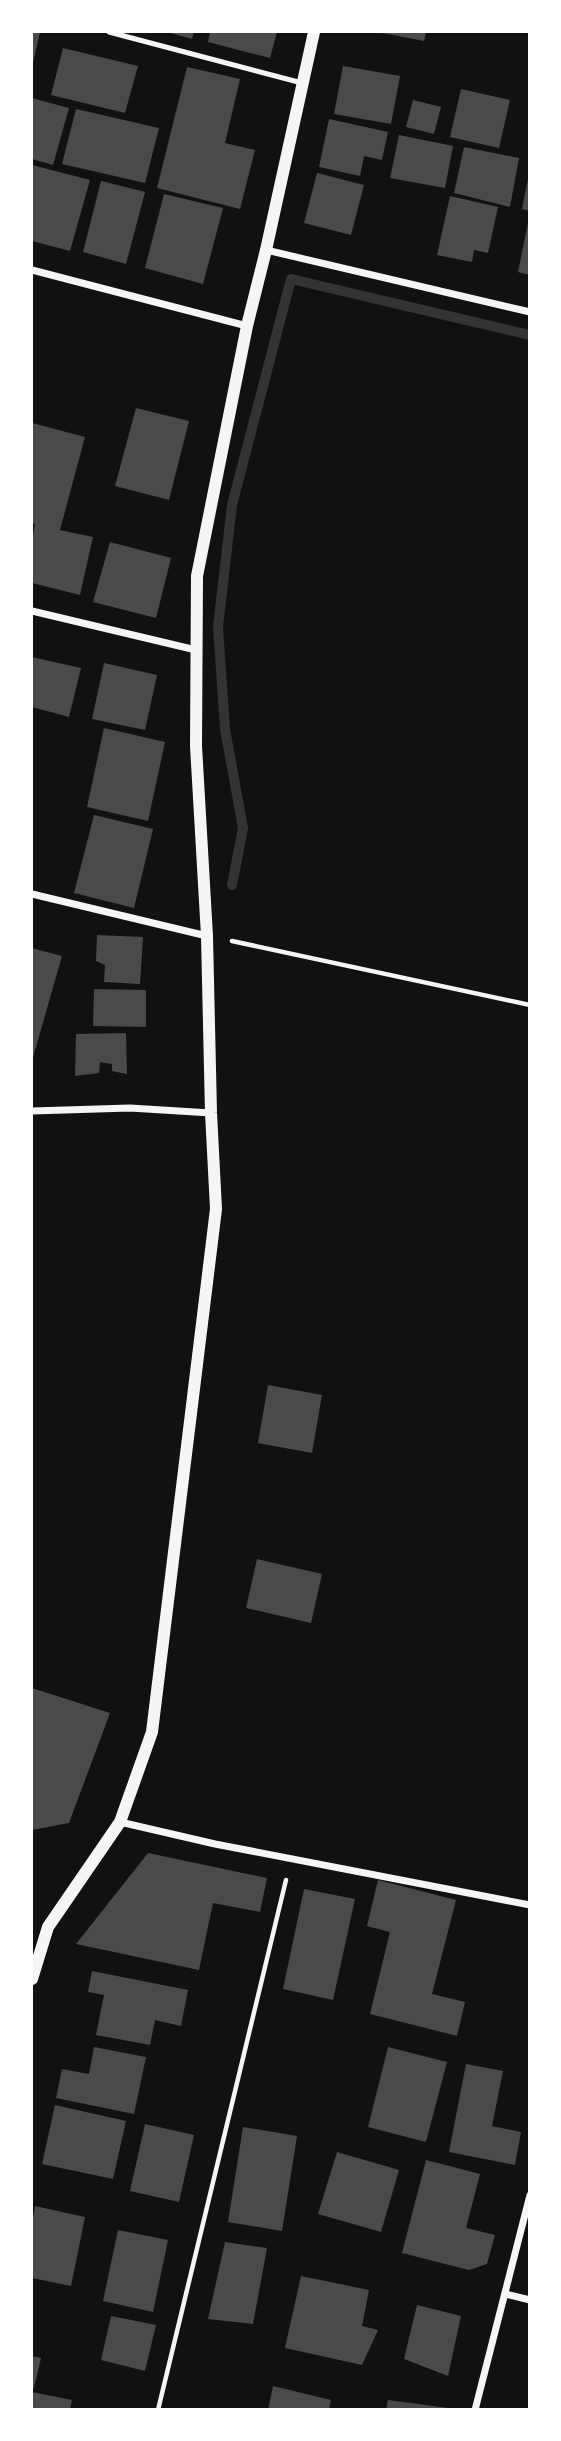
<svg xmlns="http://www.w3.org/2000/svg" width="561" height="2441" viewBox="0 0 561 2441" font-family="Roboto,sans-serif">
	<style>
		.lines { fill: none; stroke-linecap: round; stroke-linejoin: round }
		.stream { stroke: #333; stroke-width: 10 }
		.building { fill: #4a4a4a }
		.path { stroke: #f5f5f5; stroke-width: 4.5 }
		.service { stroke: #f5f5f5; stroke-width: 5 }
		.minor { stroke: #f5f5f5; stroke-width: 7 }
		.tertiary { stroke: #f5f5f5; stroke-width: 12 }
	</style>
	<rect width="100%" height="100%" fill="#111"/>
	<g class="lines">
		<path class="stream" d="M232,885L243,828L225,729L218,627L232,505L291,279L530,335"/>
	</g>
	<g class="building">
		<path d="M32,32H40L33,63H32Z"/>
		<path d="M167,32H194L192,39Z"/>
		<path d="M210,32H277L270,58L208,42Z"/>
		<path d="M377,32H426L424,41Z"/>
		<path d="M63,48L138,66L125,113L51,95Z"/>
		<path d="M343,66L400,76L391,124L334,114Z"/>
		<path d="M187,67L240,79L225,143L255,150L240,209L157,188Z"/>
		<path d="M461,89L510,100L499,148L450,137Z"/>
		<path d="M32,98L69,108L53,165L32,159Z"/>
		<path d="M413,100L441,107L434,134L406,127Z"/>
		<path d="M76,109L159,128L145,183L62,164Z"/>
		<path d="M329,119L388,132L382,160L364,156L360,176L319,167Z"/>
		<path d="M399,135L453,146L445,188L390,178Z"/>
		<path d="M464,147L519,158L510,207L454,193Z"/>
		<path d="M32,165L90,180L70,251L32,241Z"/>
		<path d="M317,173L364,185L351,235L304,223Z"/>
		<path d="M528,179H530V211L522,209Z"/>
		<path d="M101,181L145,192L126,264L83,252Z"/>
		<path d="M164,194L223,208L203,284L145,268Z"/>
		<path d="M450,196L498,207L488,253L474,250L472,262L437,255Z"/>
		<path d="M528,223H530V275L518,272Z"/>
		<path d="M136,408L189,421L169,500L115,486Z"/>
		<path d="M32,423L85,437L60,530L93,537L80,595L32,583V541L35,524L32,523Z"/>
		<path d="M110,542L171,558L156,618L93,602Z"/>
		<path d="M32,657L81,668L69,717L32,707Z"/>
		<path d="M104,663L157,675L145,730L92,719Z"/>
		<path d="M104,728L165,742L148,821L87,807Z"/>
		<path d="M94,815L153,829L134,908L74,893Z"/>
		<path d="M97,935L143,937L140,984L104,982L105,965L96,961Z"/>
		<path d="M32,948L62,956L32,1061Z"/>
		<path d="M94,989L146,990V1027L93,1026Z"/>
		<path d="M126,1033L127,1074L112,1071V1064L100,1062L99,1073L75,1076L76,1034Z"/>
		<path d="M268,1385L322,1395L312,1453L258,1443Z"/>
		<path d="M257,1559L322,1574L311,1623L246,1608Z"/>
		<path d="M32,1688L110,1713L69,1823L32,1830Z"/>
		<path d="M148,1853L267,1878L260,1912L213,1903L199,1970L76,1944Z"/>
		<path d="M378,1880L456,1900L432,1994L465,2002L457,2036L370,2014L390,1932L367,1926Z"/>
		<path d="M304,1889L355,1899L333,2000L283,1989Z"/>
		<path d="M92,1971L188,1990L181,2026L155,2020L150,2045L96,2035L104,1995L88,1992Z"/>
		<path d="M94,2047L146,2057L134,2114L56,2098L62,2069L89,2074Z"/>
		<path d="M388,2047L447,2062L426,2142L368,2127Z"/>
		<path d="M466,2064L503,2071L492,2126L521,2132L515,2165L449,2152Z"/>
		<path d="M55,2105L126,2121L113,2179L42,2164Z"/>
		<path d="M145,2124L194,2135L179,2202L130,2191Z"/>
		<path d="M243,2127L297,2136L282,2231L228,2222Z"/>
		<path d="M337,2152L399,2170L381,2232L318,2214Z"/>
		<path d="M426,2160L480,2174L466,2228L495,2235L487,2264L469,2270L402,2253Z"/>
		<path d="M35,2206L85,2217L71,2286L32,2278V2224Z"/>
		<path d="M118,2230L168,2240L153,2312L103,2301Z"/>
		<path d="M225,2242L267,2248L253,2324L208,2319Z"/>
		<path d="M301,2276L369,2290L362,2326L378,2330L362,2365L285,2348Z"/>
		<path d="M417,2305L461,2316L448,2376L404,2359Z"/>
		<path d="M111,2316L156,2325L145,2371L101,2360Z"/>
		<path d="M32,2356L41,2358L34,2388H32Z"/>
		<path d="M273,2386L331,2400L329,2410H268Z"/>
		<path d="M32,2392L72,2400L70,2410H32Z"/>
		<path d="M388,2400L449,2408V2410H386Z"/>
	</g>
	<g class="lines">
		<g class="path">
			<path d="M232,941L530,1005"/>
			<path d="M158,2410L286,1880"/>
		</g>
		<path class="service" d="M109,32L302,83"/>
		<g class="minor">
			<path d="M266,250L530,312"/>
			<path d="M32,270L247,326"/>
			<path d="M32,611L196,650"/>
			<path d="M32,894L207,936"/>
			<path d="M32,1111L130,1108L211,1113"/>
			<path d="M120,1822L215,1844L530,1905"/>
			<path d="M505,2294L530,2300"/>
			<path d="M475,2410L530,2195"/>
		</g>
		<path class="tertiary" d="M32,1979L48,1927L120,1822L152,1732L216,1209L211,1113L207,936L196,746L197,576L247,326L266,250L314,32"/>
	</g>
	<rect width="561" height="2441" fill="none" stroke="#ffffff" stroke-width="66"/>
</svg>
